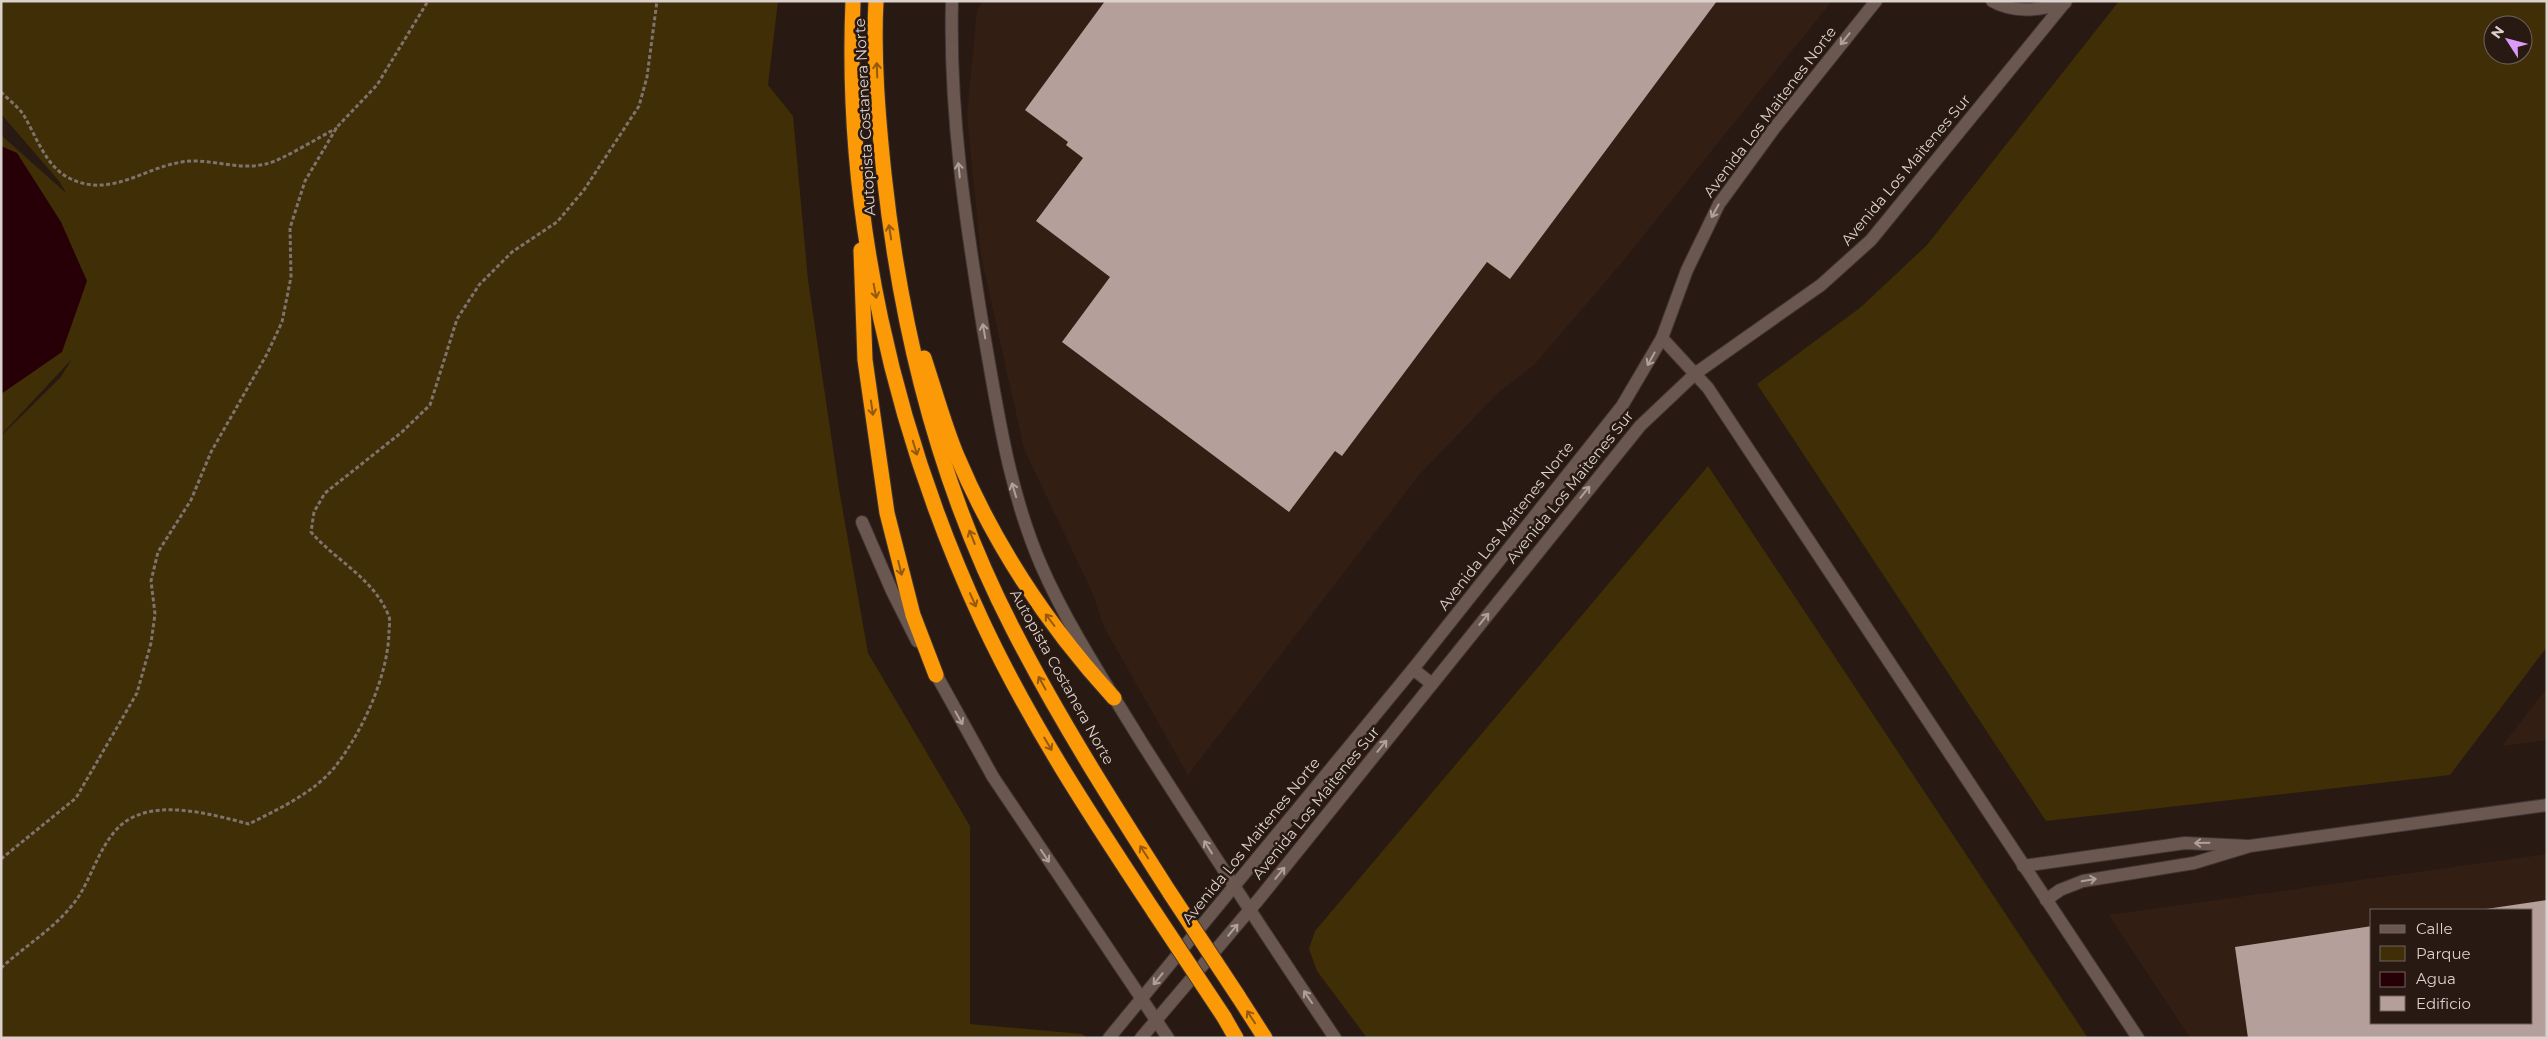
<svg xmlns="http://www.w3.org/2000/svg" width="2548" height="1039" viewBox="0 0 2548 1039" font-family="Montserrat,sans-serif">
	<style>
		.built { fill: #331e14; fill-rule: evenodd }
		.green { fill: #3f2e06; fill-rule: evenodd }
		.water { fill: #270007 }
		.building { fill: #b59f9b }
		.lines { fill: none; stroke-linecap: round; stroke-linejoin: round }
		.minor-casing { stroke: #413532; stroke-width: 14 }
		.motorway-casing { stroke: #413532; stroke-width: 17 }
		.path { stroke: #7f736d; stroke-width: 3; stroke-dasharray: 4 2.5; stroke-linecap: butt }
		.minor { stroke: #6a5850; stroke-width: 12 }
		.motorway { stroke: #fc9907; stroke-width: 15 }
		.motorway-bridge-casing { stroke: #413532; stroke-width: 17; stroke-linecap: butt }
		.motorway-bridge { stroke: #fc9907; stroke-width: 15 }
		.oneway { stroke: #aea19b }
		.oneway2 { stroke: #92590c }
		.labels { text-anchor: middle; stroke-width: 5; stroke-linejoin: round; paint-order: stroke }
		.street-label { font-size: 15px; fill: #dcd2cd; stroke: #281912 }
	</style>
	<rect width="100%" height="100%" fill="#281912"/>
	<g class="built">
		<path d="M983,1H1832L1619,266L1534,365L1499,392L1419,475L1188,775L1104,627L1093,594L1024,449L981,256L967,116L977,10Z"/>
		<path d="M2547,688V740L2502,746Z"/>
		<path d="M2547,854V1038H2190L2109,915ZM2372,910H2532V1023H2372Z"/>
	</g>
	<g class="green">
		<path d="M1,1H778L768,85L793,116L808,280L839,489L868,653L970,826V1024L1082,1034L1088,1038H1V436L60,378L72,359L1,435V135L66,193L59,181L1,114Z"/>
		<path d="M2119,1H2547V647L2450,775L2046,821L1757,384L1861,307L1927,245ZM2493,25H2523V55H2493Z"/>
		<path d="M1708,466L2088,1038H1367L1317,971L1309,949L1315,931Z"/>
	</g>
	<path class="water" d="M1,146L17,153L61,222L87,281L62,352L1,394Z"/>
	<g class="building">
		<path d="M1105,1H1717L1510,279L1487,262L1342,456L1335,451L1289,512L1062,342L1110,277L1036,221L1083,158L1066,145L1068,142L1025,110Z"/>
		<path d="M2547,900V1038H2248L2235,947L2372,926V1023H2532V910L2486,909Z"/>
	</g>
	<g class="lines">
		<g class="minor-casing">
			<g id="minor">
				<path d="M952,1C949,114 966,224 984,334C998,413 1009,491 1041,565C1067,625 1108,687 1142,743C1205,842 1269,940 1335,1038"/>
				<path d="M1992,1C2015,14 2041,10 2065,3"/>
				<path d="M1662,338L1708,388L2138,1038"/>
				<path d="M862,522L892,591L917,641"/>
				<path d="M932,667L993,777L1168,1038"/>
				<path d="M1413,669L1432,684"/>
				<path d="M2023,866L2185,843L2248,846"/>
				<path d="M2046,900L2060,890L2083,881L2194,863L2250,846L2547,805"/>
				<path d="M1109,1038L1413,669L1622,406L1662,338L1687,270L1719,204L1773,130L1876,1"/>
				<path d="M1141,1038L1259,899L1640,426L1696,373L1821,285L1871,240L2066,1"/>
			</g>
		</g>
		<g class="motorway-casing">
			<g id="motorway">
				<path d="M853,1C844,214 893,429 982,621C1030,724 1093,819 1155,913"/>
				<path d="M876,1C873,58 878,117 884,174C901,331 940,488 1013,629C1060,721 1115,807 1170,893"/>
				<path d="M861,250L865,360L887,513L913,615L936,675"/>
				<path d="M924,358C935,391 944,425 957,456C995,546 1048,626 1114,698"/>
				<path d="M1238,996L1265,1038"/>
				<path d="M1224,1017L1236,1038"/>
			</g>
		</g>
		<g class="path">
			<path d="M1,92C8,99 17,106 23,114C36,135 45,166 69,178C114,201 150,161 194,161C219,161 240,170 266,164C283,160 319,137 337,128"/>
			<path d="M1,859L76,798L137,693L151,643L155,614L151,581L158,552L191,500L211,452L267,354L282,322L291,277L290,228L305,181L337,127L377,85L428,1"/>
			<path d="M1,968C27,944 59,926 79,896C92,875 99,849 116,830C147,795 210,814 249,824C278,809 312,794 334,768C362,733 388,676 389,632C389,627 391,619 388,614C372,577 336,561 311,532L314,512L325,493L402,432L430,405L457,319L479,285L512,252L557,222L584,190L639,106L647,77L657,1"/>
		</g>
		<use href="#minor" class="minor"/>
		<use href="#motorway" class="motorway"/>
		<g class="motorway-bridge-casing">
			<g id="motorway-bridge">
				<path d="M1170,893L1238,996"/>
				<path d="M1155,913L1224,1017"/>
			</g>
		</g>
		<use href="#motorway-bridge" class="motorway-bridge"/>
	</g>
	<defs><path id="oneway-shaft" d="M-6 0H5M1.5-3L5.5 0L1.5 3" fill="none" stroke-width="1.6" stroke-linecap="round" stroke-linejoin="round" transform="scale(1.25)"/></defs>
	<g class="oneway">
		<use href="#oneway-shaft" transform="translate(1845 39) rotate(129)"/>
		<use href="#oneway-shaft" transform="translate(959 170) rotate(-96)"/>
		<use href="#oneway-shaft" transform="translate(1715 211) rotate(119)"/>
		<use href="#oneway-shaft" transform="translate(984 331) rotate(-100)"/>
		<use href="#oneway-shaft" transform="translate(1651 359) rotate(119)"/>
		<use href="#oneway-shaft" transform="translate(1014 490) rotate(-107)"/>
		<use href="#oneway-shaft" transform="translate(1585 492) rotate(-51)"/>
		<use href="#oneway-shaft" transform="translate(1484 619) rotate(-51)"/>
		<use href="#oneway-shaft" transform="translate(959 718) rotate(61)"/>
		<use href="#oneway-shaft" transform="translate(1382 746) rotate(-51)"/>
		<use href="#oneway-shaft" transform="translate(2202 843) rotate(179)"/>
		<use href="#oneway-shaft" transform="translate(1208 847) rotate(-122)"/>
		<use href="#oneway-shaft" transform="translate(1045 856) rotate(56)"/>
		<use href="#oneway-shaft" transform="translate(1280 873) rotate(-51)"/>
		<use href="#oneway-shaft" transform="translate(2089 880) rotate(-10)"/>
		<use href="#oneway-shaft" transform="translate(1233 930) rotate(-50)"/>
		<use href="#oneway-shaft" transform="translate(1158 979) rotate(129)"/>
		<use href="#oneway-shaft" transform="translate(1308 997) rotate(-124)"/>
	</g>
	<g class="oneway2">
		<use href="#oneway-shaft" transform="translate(877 70) rotate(-92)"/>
		<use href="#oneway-shaft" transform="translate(890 232) rotate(-99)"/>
		<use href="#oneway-shaft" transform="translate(875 291) rotate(79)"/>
		<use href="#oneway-shaft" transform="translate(872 408) rotate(82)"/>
		<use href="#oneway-shaft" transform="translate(915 448) rotate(73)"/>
		<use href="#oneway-shaft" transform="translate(972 537) rotate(-112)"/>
		<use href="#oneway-shaft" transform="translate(900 568) rotate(76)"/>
		<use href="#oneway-shaft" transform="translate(973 600) rotate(66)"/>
		<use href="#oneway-shaft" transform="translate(1050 620) rotate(-127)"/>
		<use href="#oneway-shaft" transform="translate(1042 683) rotate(-119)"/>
		<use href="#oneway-shaft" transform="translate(1048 744) rotate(59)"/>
		<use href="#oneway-shaft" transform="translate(1144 852) rotate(-123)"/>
		<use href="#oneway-shaft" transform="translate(1251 1017) rotate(-123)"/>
	</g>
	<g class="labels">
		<g class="street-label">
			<text transform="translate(1770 112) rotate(-53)" y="5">Avenida Los Maitenes Norte</text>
			<text transform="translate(865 117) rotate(-93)" y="5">Autopista Costanera Norte</text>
			<text transform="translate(1906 170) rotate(-50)" y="5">Avenida Los Maitenes Sur</text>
			<text transform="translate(1570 487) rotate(-51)" y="5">Avenida Los Maitenes Sur</text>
			<text transform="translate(1506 526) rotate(-52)" y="5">Avenida Los Maitenes Norte</text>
			<text transform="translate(1062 677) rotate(61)" y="5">Autopista Costanera Norte</text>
			<text transform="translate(1316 803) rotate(-51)" y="5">Avenida Los Maitenes Sur</text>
			<text transform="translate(1251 841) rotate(-51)" y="5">Avenida Los Maitenes Norte</text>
		</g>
	</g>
	<rect width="2548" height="1039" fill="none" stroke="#dcd2cd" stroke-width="5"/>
	<rect x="2370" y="909" width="162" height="115" fill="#281912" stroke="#70635d"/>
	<rect x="2380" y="925" width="25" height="8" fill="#6a5850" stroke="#70635d"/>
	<text x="2416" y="934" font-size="15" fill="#dcd2cd">Calle</text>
	<rect x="2380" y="946" width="25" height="15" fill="#3f2e06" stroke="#70635d"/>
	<text x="2416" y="959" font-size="15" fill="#dcd2cd">Parque</text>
	<rect x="2380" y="972" width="25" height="15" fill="#270007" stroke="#70635d"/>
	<text x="2416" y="984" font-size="15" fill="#dcd2cd">Agua</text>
	<rect x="2380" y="996" width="25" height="15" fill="#b59f9b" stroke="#70635d"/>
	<text x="2416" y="1009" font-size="15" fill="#dcd2cd">Edificio</text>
	<g transform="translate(2508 40) rotate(306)"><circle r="24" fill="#281912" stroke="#70635d"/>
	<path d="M0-4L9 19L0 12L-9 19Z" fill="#da9af7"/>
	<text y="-8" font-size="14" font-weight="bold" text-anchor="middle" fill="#dcd2cd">N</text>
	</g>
</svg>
